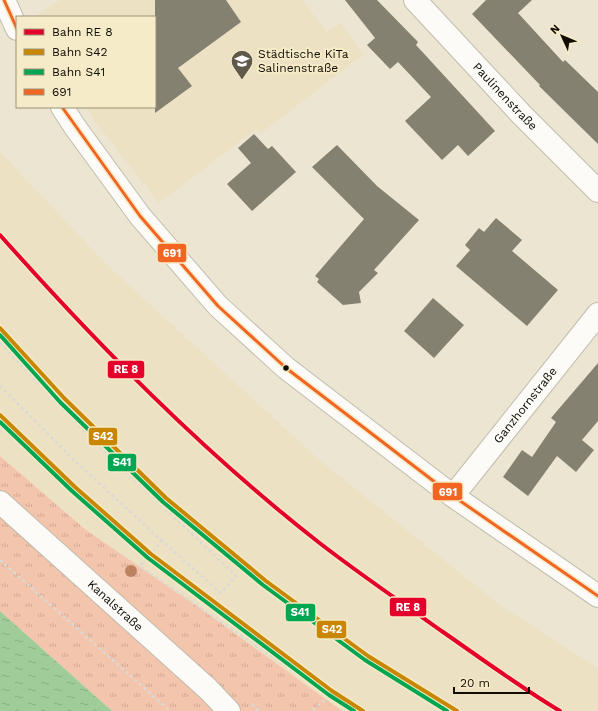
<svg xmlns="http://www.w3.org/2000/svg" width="598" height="711" viewBox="0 0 598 711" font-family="'Work Sans',sans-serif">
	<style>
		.built { fill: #ece1c2 }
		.grass { fill: url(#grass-tufts) }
		.water { fill: url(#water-ripples) }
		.building { fill: #848171 }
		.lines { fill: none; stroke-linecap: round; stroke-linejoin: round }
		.minor-casing { stroke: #c1bcad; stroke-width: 24 }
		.major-casing { stroke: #c1bcad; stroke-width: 24 }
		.path { stroke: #dbd9d4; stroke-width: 2.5; stroke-dasharray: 3 3; stroke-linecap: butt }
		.minor { stroke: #fcfbf8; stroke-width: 22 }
		.major { stroke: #fcfbf8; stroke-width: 22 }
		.bus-1-casing { stroke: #f6ebc8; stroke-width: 6 }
		.bus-1 { stroke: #f26522; stroke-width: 3 }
		.rail-1-casing { stroke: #f6ebc8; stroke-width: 7 }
		.rail-2-casing { stroke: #f6ebc8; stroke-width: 7 }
		.rail-3-casing { stroke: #f6ebc8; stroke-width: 7 }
		.rail-1 { stroke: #e4002b; stroke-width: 4 }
		.rail-2 { stroke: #c98701; stroke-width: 4 }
		.rail-3 { stroke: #00a651; stroke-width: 4 }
		.tree { fill: #bd8361 }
		.bus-dot { fill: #110d03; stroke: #f6ebc8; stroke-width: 1.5 }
		.labels { text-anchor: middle; stroke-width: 4; stroke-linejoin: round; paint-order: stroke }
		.poi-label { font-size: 12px; fill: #110d03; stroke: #f6ebc8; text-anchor: start }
		.street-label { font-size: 12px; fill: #110d03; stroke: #f6ebc8 }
		.line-badge { stroke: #f6ebc8; stroke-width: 1.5 }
		.badge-label { font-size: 11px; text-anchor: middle; font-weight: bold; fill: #fff }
	</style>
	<defs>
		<pattern id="grass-tufts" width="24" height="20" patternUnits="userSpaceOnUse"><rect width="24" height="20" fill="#f4c5ad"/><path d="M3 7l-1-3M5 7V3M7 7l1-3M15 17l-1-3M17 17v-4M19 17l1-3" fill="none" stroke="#d0a893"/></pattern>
		<pattern id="water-ripples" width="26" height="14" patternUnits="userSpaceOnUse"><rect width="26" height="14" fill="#a0cc9a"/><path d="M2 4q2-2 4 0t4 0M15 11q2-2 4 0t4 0" fill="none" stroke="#89ae83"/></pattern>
	</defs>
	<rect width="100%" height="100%" fill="#ece5d2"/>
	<g class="built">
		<path d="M60,0H303L326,32L341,23L363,55L261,133L256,129L159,203L97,124L86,107H155V17H34Z"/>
		<path d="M0,152L107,265L317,458L501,606L598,668V711H341L86,530L0,456Z"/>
	</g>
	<path class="grass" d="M0,456L86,530L211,616L342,711H112L0,611Z"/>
	<path class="water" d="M0,611L112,711H0Z"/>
	<g class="building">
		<path d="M155,0H226L241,22L178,68L192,86L155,113Z"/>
		<path d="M345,0H377L418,42L416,45L495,131L468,156L458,145L442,160L405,121L431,97L398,62L390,69L367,45L375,38Z"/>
		<path d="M486,0H532L518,13L563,62L565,60L598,92V144L539,86L540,85L472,14Z"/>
		<path d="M254,134L268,149L272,146L296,172L252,211L227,184L251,163L238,148Z"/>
		<path d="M337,145L377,186L419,220L374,270L378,273L359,292L361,303L343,305L317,282L319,279L315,276L364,219L312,167Z"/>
		<path d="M496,218L522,240L512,251L558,290L527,326L456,266L470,250L465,245L479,228L484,232Z"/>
		<path d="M433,298L464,325L434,358L404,331Z"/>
		<path d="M598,363V421L582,440L594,450L576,472L557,456L528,496L503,477L522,450L532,457L556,422L551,418Z"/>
	</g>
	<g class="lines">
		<g class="minor-casing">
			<g id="minor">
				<path d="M4,0L17,29"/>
				<path id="s1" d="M415,0L521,114L598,191"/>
				<path d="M62,107L75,127L140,216L218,306L286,368L453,496L598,596"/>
				<path id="s2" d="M453,496L598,314"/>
			</g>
		</g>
		<g class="major-casing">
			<g id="major">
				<path id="s3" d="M0,502L208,689L229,711"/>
			</g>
		</g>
		<g class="path">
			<path d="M0,343L92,439L236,576L221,593L162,541L140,566L329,696L312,711"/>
			<path d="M0,386L75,461L162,541"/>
			<path d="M0,560L170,711"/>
			<path d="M252,704L259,711"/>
		</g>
		<use href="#minor" class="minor"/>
		<use href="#major" class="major"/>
		<g class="bus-1-casing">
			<g id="bus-1">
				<path d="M4,0L17,29"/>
				<path d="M62,107L140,216L218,306L286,368L453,496L598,596"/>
			</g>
		</g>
		<use href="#bus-1" class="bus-1"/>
		<g class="rail-1-casing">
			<path id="rail-1" d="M0,235C98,345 201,450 317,541C358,573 401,602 443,632C482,659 520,687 560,711"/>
		</g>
		<g class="rail-2-casing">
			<g id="rail-2">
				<path d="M0,328L64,398L166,498L266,581L368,656L457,711"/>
				<path d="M0,415L75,487L151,554L332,691L363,711"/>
			</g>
		</g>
		<g class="rail-3-casing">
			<g id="rail-3">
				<path d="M0,335L60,402L163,502L263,585L365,660L447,711"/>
				<path d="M0,422L72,491L148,558L329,695L354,711"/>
			</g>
		</g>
		<use href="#rail-1" class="rail-1"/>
		<use href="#rail-2" class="rail-2"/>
		<use href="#rail-3" class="rail-3"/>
	</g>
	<circle class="tree" cx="131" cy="571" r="6"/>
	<defs>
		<g id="school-pin" transform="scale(1.15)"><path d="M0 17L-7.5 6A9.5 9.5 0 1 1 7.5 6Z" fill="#5e594b" stroke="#f6ebc8"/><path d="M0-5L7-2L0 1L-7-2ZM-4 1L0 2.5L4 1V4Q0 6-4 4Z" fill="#fff"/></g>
	</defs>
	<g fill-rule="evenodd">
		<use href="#school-pin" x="242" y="61"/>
	</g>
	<circle class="bus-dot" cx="286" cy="368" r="3.5"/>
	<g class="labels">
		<g class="poi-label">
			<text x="258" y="58">Städtische KiTa<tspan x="258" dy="14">Salinenstraße</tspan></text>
		</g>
		<g class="street-label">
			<text dy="4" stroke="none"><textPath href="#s1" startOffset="132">Paulinenstraße</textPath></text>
			<text dy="4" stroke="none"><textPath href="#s2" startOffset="116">Ganzhornstraße</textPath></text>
			<text dy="4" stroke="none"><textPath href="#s3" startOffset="155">Kanalstraße</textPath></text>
		</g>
	</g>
	<g class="line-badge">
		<rect x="157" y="243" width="30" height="20" rx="4" fill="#f26522"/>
		<rect x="107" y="360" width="38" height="19" rx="4" fill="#e4002b"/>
		<rect x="88" y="427" width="30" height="19" rx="4" fill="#c98701"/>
		<rect x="107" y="453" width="30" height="19" rx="4" fill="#00a651"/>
		<rect x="432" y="482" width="31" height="19" rx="4" fill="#f26522"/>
		<rect x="389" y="597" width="38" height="20" rx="4" fill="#e4002b"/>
		<rect x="285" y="603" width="31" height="19" rx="4" fill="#00a651"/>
		<rect x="316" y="620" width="31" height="19" rx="4" fill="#c98701"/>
	</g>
	<g class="badge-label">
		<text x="172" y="257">691</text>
		<text x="126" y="373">RE 8</text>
		<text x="103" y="440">S42</text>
		<text x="122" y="466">S41</text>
		<text x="448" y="496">691</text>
		<text x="408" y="611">RE 8</text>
		<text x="300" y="616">S41</text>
		<text x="332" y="633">S42</text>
	</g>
	<rect x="16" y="16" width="140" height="92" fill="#f6ebc8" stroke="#9a9279"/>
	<rect x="24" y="29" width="20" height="6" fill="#e4002b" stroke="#9a9279"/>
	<text x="52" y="36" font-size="12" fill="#110d03">Bahn RE 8</text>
	<rect x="24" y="49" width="20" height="6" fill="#c98701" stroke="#9a9279"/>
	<text x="52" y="56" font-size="12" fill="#110d03">Bahn S42</text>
	<rect x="24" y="69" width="20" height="6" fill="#00a651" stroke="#9a9279"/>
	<text x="52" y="76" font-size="12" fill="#110d03">Bahn S41</text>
	<rect x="24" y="89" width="20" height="6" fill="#f26522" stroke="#9a9279"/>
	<text x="52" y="96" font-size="12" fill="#110d03">691</text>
	<g transform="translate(562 36) rotate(314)" stroke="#f6ebc8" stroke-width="3" paint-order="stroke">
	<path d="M0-3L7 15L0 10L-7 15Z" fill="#110d03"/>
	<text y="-6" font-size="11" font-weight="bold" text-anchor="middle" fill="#110d03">N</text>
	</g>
	<path d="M454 687v6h75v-6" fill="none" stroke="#110d03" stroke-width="2"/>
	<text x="460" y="687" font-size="12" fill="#110d03" stroke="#f6ebc8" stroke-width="3" paint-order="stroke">20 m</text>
</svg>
